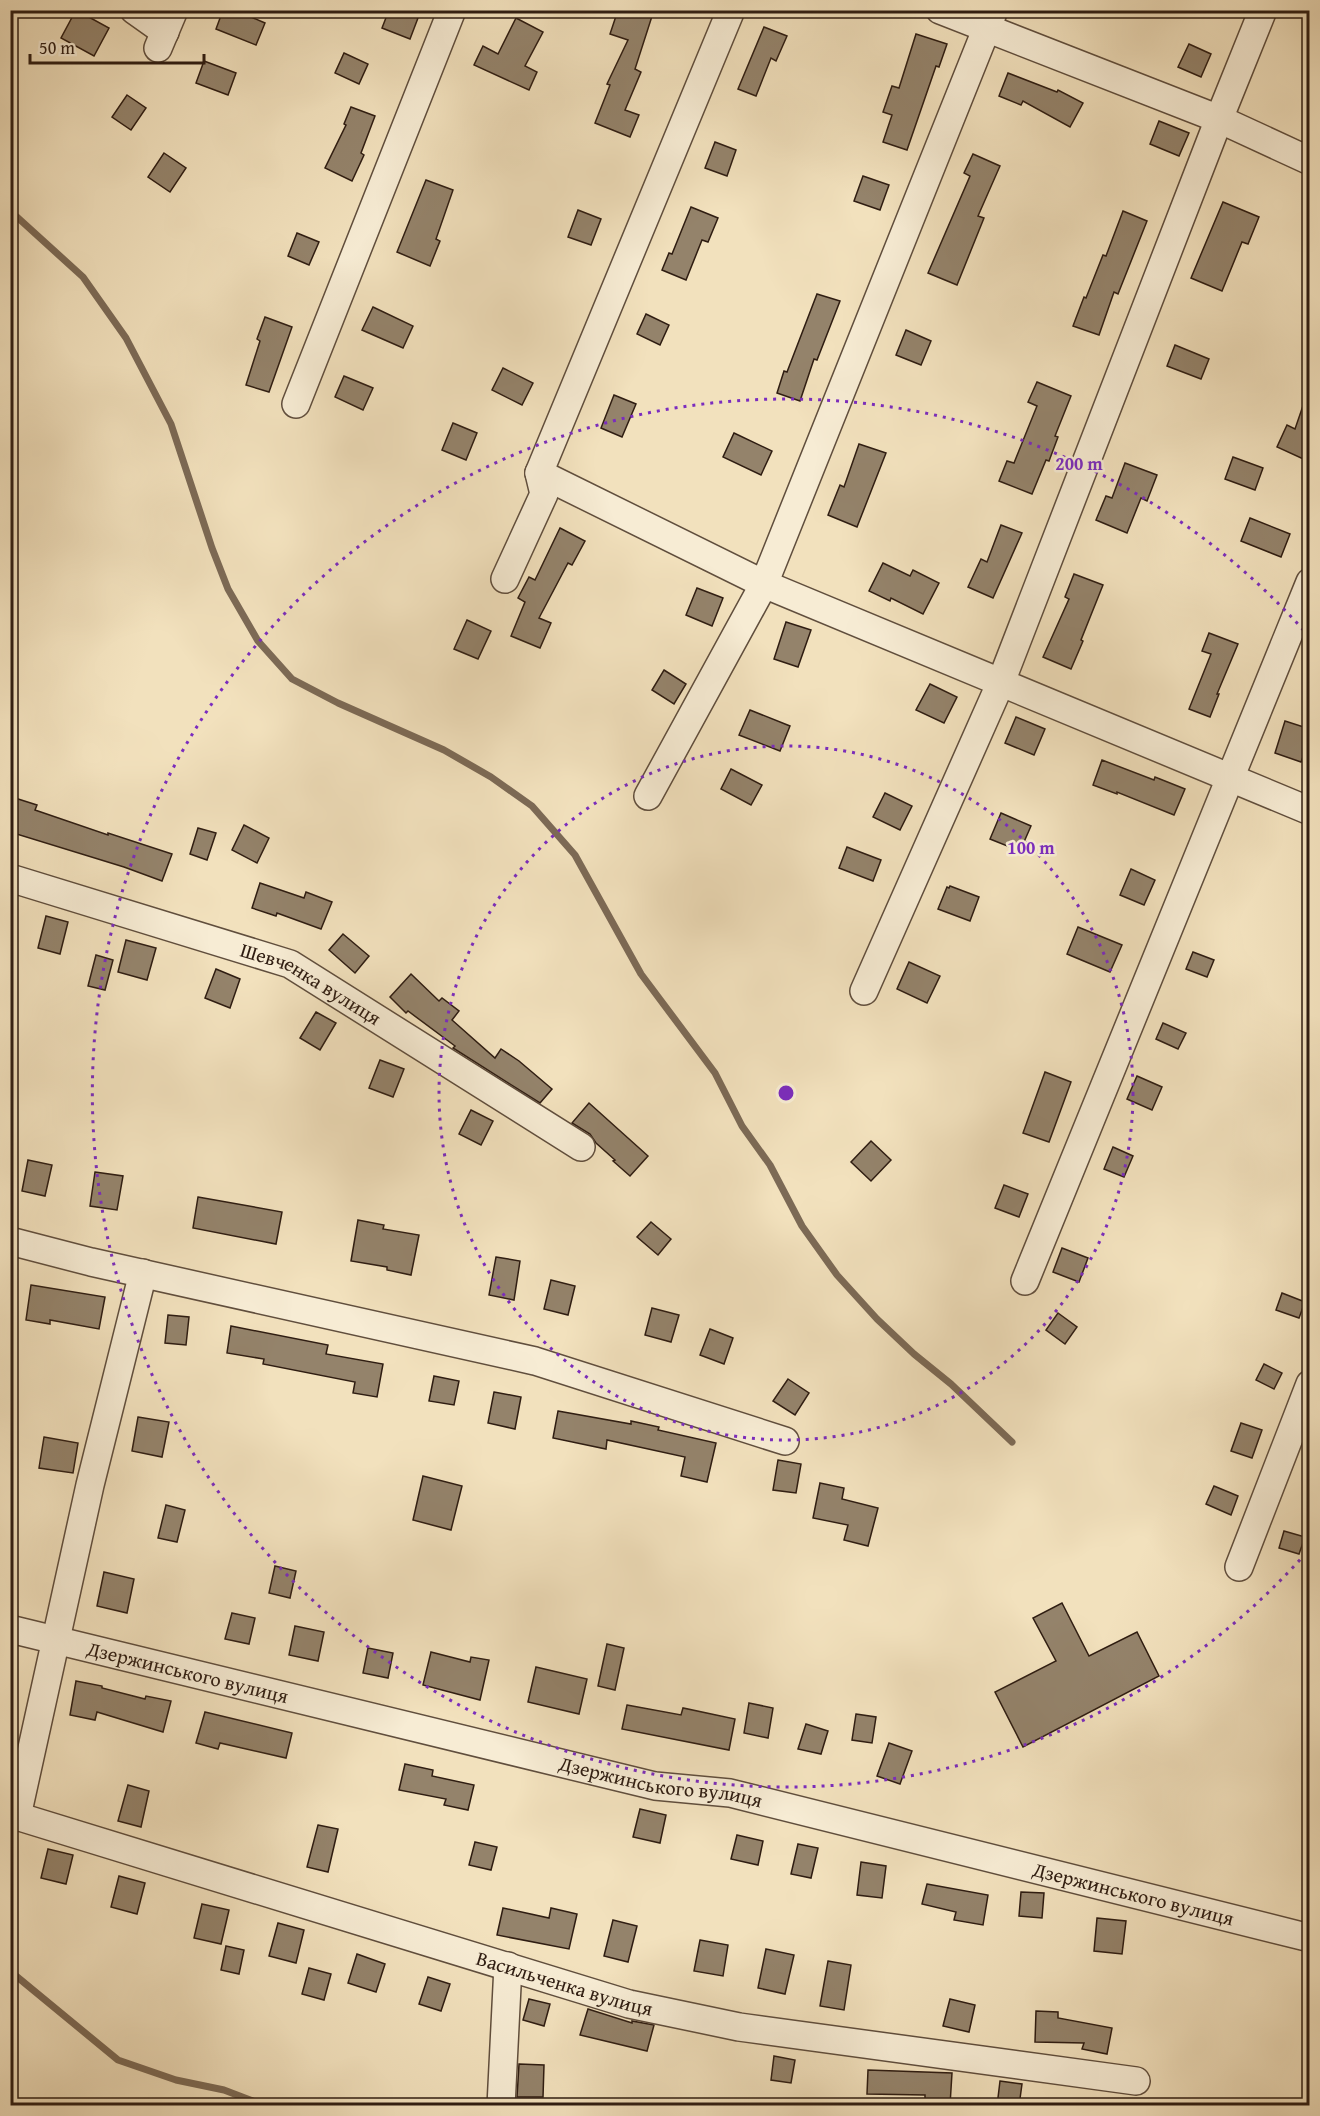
<svg xmlns="http://www.w3.org/2000/svg" width="1320" height="2116" viewBox="0 0 1320 2116" font-family="'Gentium Book Plus',serif">
	<style>
		.lines { fill: none; stroke-linecap: round; stroke-linejoin: round }
		.stream { stroke: #7c6a56; stroke-width: 7 }
		.building { fill: #94836b; stroke: #2f1d12; stroke-width: 1.5 }
		.minor-casing { stroke: #604e3d; stroke-width: 30 }
		.minor { stroke: #f7ecd4; stroke-width: 27 }
		.ring { fill: none; stroke: #7b2cbf; stroke-width: 3; stroke-dasharray: 3 6 }
		.labels { text-anchor: middle; stroke-width: 5; stroke-linejoin: round; paint-order: stroke }
		.street-label { font-size: 20px; fill: #2f1d12; stroke: #f7ecd4 }
		.centre { fill: #7b2cbf; stroke: #f7ecd4; stroke-width: 3 }
		.ring-label { font-size: 18px; text-anchor: middle; font-weight: bold; fill: #7b2cbf; stroke: #f7ecd4; stroke-width: 5; stroke-linejoin: round; paint-order: stroke }
	</style>
	<rect width="100%" height="100%" fill="#f2e1bd"/>
	<filter id="stains"><feTurbulence type="fractalNoise" baseFrequency=".00333" numOctaves="4"/><feColorMatrix values="0 0 0 0 .2 0 0 0 0 .09 0 0 0 0 .02 0 0 0 .5 -.17"/></filter>
	<radialGradient id="worn" r=".72"><stop offset=".6" stop-color="#630" stop-opacity="0"/><stop offset="1" stop-color="#630" stop-opacity=".3"/></radialGradient>
	<g class="lines">
		<g class="stream">
			<path d="M10,214L17,217L83,277L126,338L171,424L212,548L228,589L258,641L292,679L338,703L444,750L491,777L532,806L575,855L641,974L715,1073L742,1126L770,1165L802,1226L837,1275L877,1319L914,1354L951,1384L1012,1442"/>
			<path d="M10,1971L118,2060L176,2080L224,2090L266,2106"/>
		</g>
	</g>
	<g class="building">
		<path d="M76,10L109,28L94,56L61,38Z"/>
		<path d="M223,10H235L265,23L256,45L216,29Z"/>
		<path d="M389,10H398L418,18L410,39L382,28Z"/>
		<path d="M618,10H654L635,69L641,72L625,110L639,115L630,137L595,123L610,85L607,84L628,40L610,34Z"/>
		<path d="M516,18L543,32L525,66L537,72L529,90L474,65L483,46L498,54Z"/>
		<path d="M764,27L787,36L776,61L771,58L756,96L738,89Z"/>
		<path d="M916,34L947,44L939,67L936,66L907,150L883,142L892,115L883,112L892,86L899,88Z"/>
		<path d="M1189,44L1211,54L1201,77L1178,67Z"/>
		<path d="M344,53L368,64L359,84L335,73Z"/>
		<path d="M204,61L236,73L228,95L196,83Z"/>
		<path d="M1008,73L1057,92L1058,90L1083,103L1070,127L1023,101L1021,105L999,96Z"/>
		<path d="M127,95L146,108L131,130L112,117Z"/>
		<path d="M351,107L375,116L361,153L364,155L352,181L325,168L346,125L344,124Z"/>
		<path d="M1159,121L1189,133L1179,156L1150,144Z"/>
		<path d="M715,142L736,150L727,176L705,168Z"/>
		<path d="M164,153L186,168L170,192L148,177Z"/>
		<path d="M973,154L1000,166L978,216L984,218L957,285L928,273L970,176L964,173Z"/>
		<path d="M863,176L889,185L880,210L854,201Z"/>
		<path d="M426,180L453,190L436,239L440,241L430,266L397,252Z"/>
		<path d="M1223,202L1259,217L1248,244L1242,242L1222,291L1191,278Z"/>
		<path d="M691,207L718,218L708,242L702,240L686,280L662,270L669,253L672,254Z"/>
		<path d="M578,210L601,219L591,245L568,237Z"/>
		<path d="M1123,211L1147,221L1118,294L1114,292L1099,335L1073,326L1084,297L1086,298L1103,255L1106,256Z"/>
		<path d="M297,233L319,242L309,265L288,256Z"/>
		<path d="M817,294L840,301L817,360L814,359L800,401L777,393L784,371L787,372Z"/>
		<path d="M373,307L413,326L403,348L362,330Z"/>
		<path d="M646,314L669,325L660,345L637,334Z"/>
		<path d="M265,317L292,327L269,392L246,385L260,341L257,339Z"/>
		<path d="M906,330L931,341L921,365L896,355Z"/>
		<path d="M1175,345L1209,359L1201,379L1167,366Z"/>
		<path d="M503,368L533,383L522,405L492,390Z"/>
		<path d="M344,376L373,388L363,410L335,397Z"/>
		<path d="M1037,382L1071,396L1055,436L1058,437L1049,461L1046,460L1032,494L999,481L1007,461L1014,463L1037,406L1028,402Z"/>
		<path d="M1307,394H1310V462L1277,447L1287,425L1295,429Z"/>
		<path d="M614,395L636,404L622,437L601,428Z"/>
		<path d="M453,423L477,433L466,460L442,450Z"/>
		<path d="M734,433L772,451L761,475L723,457Z"/>
		<path d="M859,444L886,453L857,527L828,515L840,485L844,487Z"/>
		<path d="M1233,457L1263,468L1255,490L1225,479Z"/>
		<path d="M1125,463L1157,475L1147,501L1141,498L1127,533L1096,520L1106,496L1112,498Z"/>
		<path d="M1250,518L1290,534L1281,557L1241,541Z"/>
		<path d="M1001,525L1022,533L993,598L968,587L981,559L987,562Z"/>
		<path d="M560,528L585,541L572,565L568,563L539,618L551,623L540,648L511,636L525,602L518,598L529,577L535,580Z"/>
		<path d="M883,563L910,576L913,570L939,583L923,614L891,598L890,601L869,591Z"/>
		<path d="M1074,574L1103,585L1081,640L1083,641L1071,669L1043,657L1069,599L1065,597Z"/>
		<path d="M697,588L723,598L712,626L686,615Z"/>
		<path d="M467,620L491,631L478,659L454,649Z"/>
		<path d="M786,622L811,630L798,667L774,659Z"/>
		<path d="M1209,633L1238,644L1217,694H1219L1210,717L1189,709L1211,654L1202,651Z"/>
		<path d="M664,670L686,684L674,704L652,690Z"/>
		<path d="M930,684L957,697L944,723L916,710Z"/>
		<path d="M750,710L790,726L780,751L739,735Z"/>
		<path d="M1016,717L1045,729L1034,755L1005,743Z"/>
		<path d="M1285,721L1310,729V738L1301,762L1275,753Z"/>
		<path d="M1102,760L1154,780L1155,777L1185,789L1174,815L1117,792V794L1093,785Z"/>
		<path d="M731,769L762,785L751,805L721,789Z"/>
		<path d="M885,793L912,806L900,830L873,817Z"/>
		<path d="M15,798L37,805L35,810L108,835V833L172,854L162,881L124,867L10,832V810Z"/>
		<path d="M1001,813L1031,826L1020,851L990,839Z"/>
		<path d="M244,825L269,838L257,863L232,850Z"/>
		<path d="M198,828L216,833L207,860L190,854Z"/>
		<path d="M847,847L881,860L873,881L839,868Z"/>
		<path d="M1131,869L1155,880L1144,905L1120,895Z"/>
		<path d="M260,883L304,898L306,892L332,902L321,929L277,913L276,916L252,908Z"/>
		<path d="M950,886L979,897L970,921L938,909L947,887L949,888Z"/>
		<path d="M46,916L68,922L60,954L38,948Z"/>
		<path d="M1078,927L1122,945L1110,972L1067,954Z"/>
		<path d="M343,934L369,956L355,973L329,950Z"/>
		<path d="M126,940L156,948L147,980L118,972Z"/>
		<path d="M1193,952L1214,960L1207,977L1186,969Z"/>
		<path d="M96,955L113,960L105,990L88,986Z"/>
		<path d="M909,962L940,976L927,1003L897,989Z"/>
		<path d="M216,969L240,979L230,1008L205,998Z"/>
		<path d="M411,974L439,1001L442,998L459,1011L452,1020L495,1058L501,1049L519,1061L552,1089L540,1103L453,1048L455,1046L408,1011L406,1013L390,997Z"/>
		<path d="M316,1012L336,1023L320,1050L300,1038Z"/>
		<path d="M1163,1023L1186,1033L1178,1049L1156,1039Z"/>
		<path d="M380,1060L404,1069L393,1097L369,1088Z"/>
		<path d="M1045,1072L1071,1082L1049,1142L1023,1133Z"/>
		<path d="M1137,1076L1162,1087L1152,1110L1127,1099Z"/>
		<path d="M589,1103L648,1156L630,1176L613,1161L615,1160L596,1143L590,1134L572,1123Z"/>
		<path d="M471,1110L493,1121L481,1145L459,1134Z"/>
		<path d="M871,1141L891,1160L871,1181L851,1162Z"/>
		<path d="M1113,1147L1133,1156L1124,1177L1104,1169Z"/>
		<path d="M28,1160L52,1165L45,1196L22,1191Z"/>
		<path d="M95,1172L123,1176L117,1210L90,1206Z"/>
		<path d="M1004,1185L1028,1194L1019,1217L995,1208Z"/>
		<path d="M198,1197L282,1212L276,1244L193,1228Z"/>
		<path d="M358,1220L384,1225L383,1229L419,1235L411,1275L387,1270V1267L351,1261Z"/>
		<path d="M651,1222L671,1239L658,1255L637,1237Z"/>
		<path d="M1062,1248L1088,1258L1079,1282L1053,1272Z"/>
		<path d="M496,1257L520,1261L514,1300L489,1295Z"/>
		<path d="M551,1280L575,1286L568,1315L544,1309Z"/>
		<path d="M31,1285L105,1297L99,1329L50,1320V1324L26,1320Z"/>
		<path d="M1282,1293L1305,1302L1299,1318L1276,1310Z"/>
		<path d="M652,1308L679,1315L671,1342L645,1335Z"/>
		<path d="M1058,1313L1077,1327L1065,1344L1046,1330Z"/>
		<path d="M168,1315L189,1317L186,1345L165,1343Z"/>
		<path d="M231,1326L328,1345L326,1354L383,1364L377,1397L353,1393L355,1382L263,1364L264,1359L227,1353Z"/>
		<path d="M710,1329L733,1338L724,1364L700,1355Z"/>
		<path d="M1264,1364L1282,1373L1274,1389L1256,1380Z"/>
		<path d="M434,1376L459,1381L454,1405L429,1401Z"/>
		<path d="M788,1379L809,1393L795,1415L773,1401Z"/>
		<path d="M494,1392L521,1397L515,1429L488,1423Z"/>
		<path d="M558,1411L631,1424V1421L659,1427L658,1430L716,1443L707,1482L681,1476L685,1457L607,1440L606,1449L553,1438Z"/>
		<path d="M138,1417L169,1422L162,1457L132,1451Z"/>
		<path d="M1241,1423L1262,1430L1252,1458L1231,1451Z"/>
		<path d="M44,1437L78,1443L73,1473L39,1468Z"/>
		<path d="M778,1460L801,1464L796,1493L773,1490Z"/>
		<path d="M423,1476L462,1486L451,1530L413,1520Z"/>
		<path d="M820,1483L844,1488L842,1499L878,1508L868,1546L844,1540L848,1525L813,1518Z"/>
		<path d="M1214,1486L1238,1496L1231,1515L1206,1504Z"/>
		<path d="M166,1505L185,1510L177,1542L158,1538Z"/>
		<path d="M1284,1531L1305,1537L1299,1554L1279,1548Z"/>
		<path d="M275,1566L296,1571L290,1598L269,1593Z"/>
		<path d="M104,1572L134,1579L127,1613L97,1606Z"/>
		<path d="M1062,1603L1089,1656L1137,1632L1159,1676L1023,1747L995,1692L1056,1661L1033,1618Z"/>
		<path d="M232,1613L255,1618L249,1644L225,1639Z"/>
		<path d="M295,1626L324,1632L318,1661L289,1655Z"/>
		<path d="M607,1644L624,1648L615,1690L598,1686Z"/>
		<path d="M368,1648L393,1653L388,1678L363,1673Z"/>
		<path d="M431,1652L470,1662L471,1657L489,1660L480,1700L423,1685Z"/>
		<path d="M536,1667L587,1679L579,1714L528,1702Z"/>
		<path d="M76,1681L102,1686V1688L145,1699L146,1696L171,1701L163,1732L97,1712L95,1720L70,1715Z"/>
		<path d="M749,1703L773,1708L768,1738L744,1733Z"/>
		<path d="M627,1705L681,1715L683,1708L735,1719L729,1750L622,1729Z"/>
		<path d="M205,1712L292,1733L286,1758L220,1743L218,1749L196,1743Z"/>
		<path d="M856,1714L876,1717L872,1743L852,1740Z"/>
		<path d="M806,1724L828,1731L821,1754L798,1749Z"/>
		<path d="M889,1743L912,1751L900,1784L877,1776Z"/>
		<path d="M405,1764L433,1770L432,1776L474,1785L468,1810L444,1805L446,1799L399,1790Z"/>
		<path d="M128,1785L149,1791L141,1827L118,1821Z"/>
		<path d="M640,1809L666,1815L660,1843L633,1837Z"/>
		<path d="M318,1825L338,1829L328,1872L307,1867Z"/>
		<path d="M737,1835L763,1841L758,1865L731,1859Z"/>
		<path d="M475,1842L497,1847L491,1870L469,1865Z"/>
		<path d="M798,1844L818,1848L811,1878L791,1874Z"/>
		<path d="M48,1849L73,1855L66,1884L41,1878Z"/>
		<path d="M861,1862L886,1866L882,1898L857,1895Z"/>
		<path d="M119,1876L145,1883L137,1914L111,1907Z"/>
		<path d="M927,1884L988,1895L983,1925L954,1920L956,1912L922,1904Z"/>
		<path d="M1021,1892L1044,1893L1042,1918L1019,1916Z"/>
		<path d="M202,1904L229,1910L221,1944L194,1938Z"/>
		<path d="M503,1908L549,1918L551,1908L577,1914L569,1949L497,1935Z"/>
		<path d="M1097,1918L1126,1921L1122,1954L1094,1951Z"/>
		<path d="M613,1920L637,1926L628,1962L604,1956Z"/>
		<path d="M278,1923L304,1930L296,1963L269,1956Z"/>
		<path d="M700,1940L728,1945L723,1976L694,1971Z"/>
		<path d="M226,1946L244,1950L239,1974L221,1970Z"/>
		<path d="M766,1949L794,1955L785,1994L758,1988Z"/>
		<path d="M357,1954L385,1964L376,1992L348,1983Z"/>
		<path d="M828,1961L851,1965L844,2010L820,2006Z"/>
		<path d="M309,1968L331,1974L324,2000L302,1994Z"/>
		<path d="M428,1977L450,1984L441,2011L419,2004Z"/>
		<path d="M529,1999L550,2004L544,2026L523,2020Z"/>
		<path d="M950,1999L975,2005L969,2032L943,2026Z"/>
		<path d="M588,2009L632,2023V2021L654,2025L647,2051L580,2035Z"/>
		<path d="M1036,2011L1058,2012V2018L1112,2028L1107,2054L1082,2049L1084,2043L1035,2042Z"/>
		<path d="M774,2056L795,2060L791,2083L771,2080Z"/>
		<path d="M519,2064L544,2065L543,2097H517Z"/>
		<path d="M868,2070L952,2073L950,2105L925,2103V2095L867,2094Z"/>
		<path d="M1000,2081L1022,2084L1019,2106H997Z"/>
	</g>
	<g class="lines">
		<g class="minor-casing">
			<g id="minor">
				<path d="M134,10L165,32"/>
				<path d="M940,10L1219,119L1310,161"/>
				<path d="M158,48L174,10"/>
				<path d="M296,404L452,10"/>
				<path d="M539,473L764,584L1310,811"/>
				<path d="M505,579L544,494L539,473L731,10"/>
				<path d="M648,796L764,584L994,10"/>
				<path id="s1" d="M10,878L290,964L581,1147"/>
				<path d="M864,991L1001,682L1219,119L1263,10"/>
				<path d="M10,1241L91,1262L535,1361L785,1441"/>
				<path d="M1025,1281L1310,582"/>
				<path d="M1239,1567L1310,1384"/>
				<path id="s2" d="M10,1629L655,1786L730,1793L1310,1938"/>
				<path id="s3" d="M10,1814L629,2004L739,2027L1136,2081"/>
				<path d="M17,1816L90,1485L143,1273"/>
				<path d="M501,2106L508,1966"/>
			</g>
		</g>
		<use href="#minor" class="minor"/>
	</g>
	<g class="ring">
		<circle cx="786" cy="1093" r="347"/>
		<path d="M1306 1553A694 694 0 1 1 1306 633"/>
	</g>
	<g class="labels">
		<g class="street-label">
			<text dy="7" stroke="none"><textPath href="#s1" startOffset="320">Шевченка вулиця</textPath></text>
			<text dy="7" stroke="none"><textPath href="#s2" startOffset="183">Дзержинського вулиця</textPath></text>
			<text dy="7" stroke="none"><textPath href="#s2" startOffset="669">Дзержинського вулиця</textPath></text>
			<text dy="7" stroke="none"><textPath href="#s2" startOffset="1155">Дзержинського вулиця</textPath></text>
			<text dy="7" stroke="none"><textPath href="#s3" startOffset="580">Васильченка вулиця</textPath></text>
		</g>
	</g>
	<circle cx="786" cy="1093" r="9" class="centre"/>
	<g class="ring-label">
		<text x="1079" y="470">200 m</text>
		<text x="1031" y="854">100 m</text>
	</g>
	<rect width="1320" height="2116" fill="none" stroke="#f2e1bd" stroke-width="36"/>
	<rect x="12" y="12" width="1296" height="2092" fill="none" stroke="#2f1d12" stroke-width="3"/>
	<rect x="18" y="18" width="1284" height="2080" fill="none" stroke="#2f1d12" stroke-width="1.5"/>
	<path d="M30 54v9h174v-9" fill="none" stroke="#2f1d12" stroke-width="3"/>
	<text x="39" y="54" font-size="18" fill="#2f1d12" stroke="#f7ecd4" stroke-width="4.5" paint-order="stroke">50 m</text>
	<rect width="100%" height="100%" filter="url(#stains)"/>
	<rect width="100%" height="100%" fill="url(#worn)"/>
</svg>
